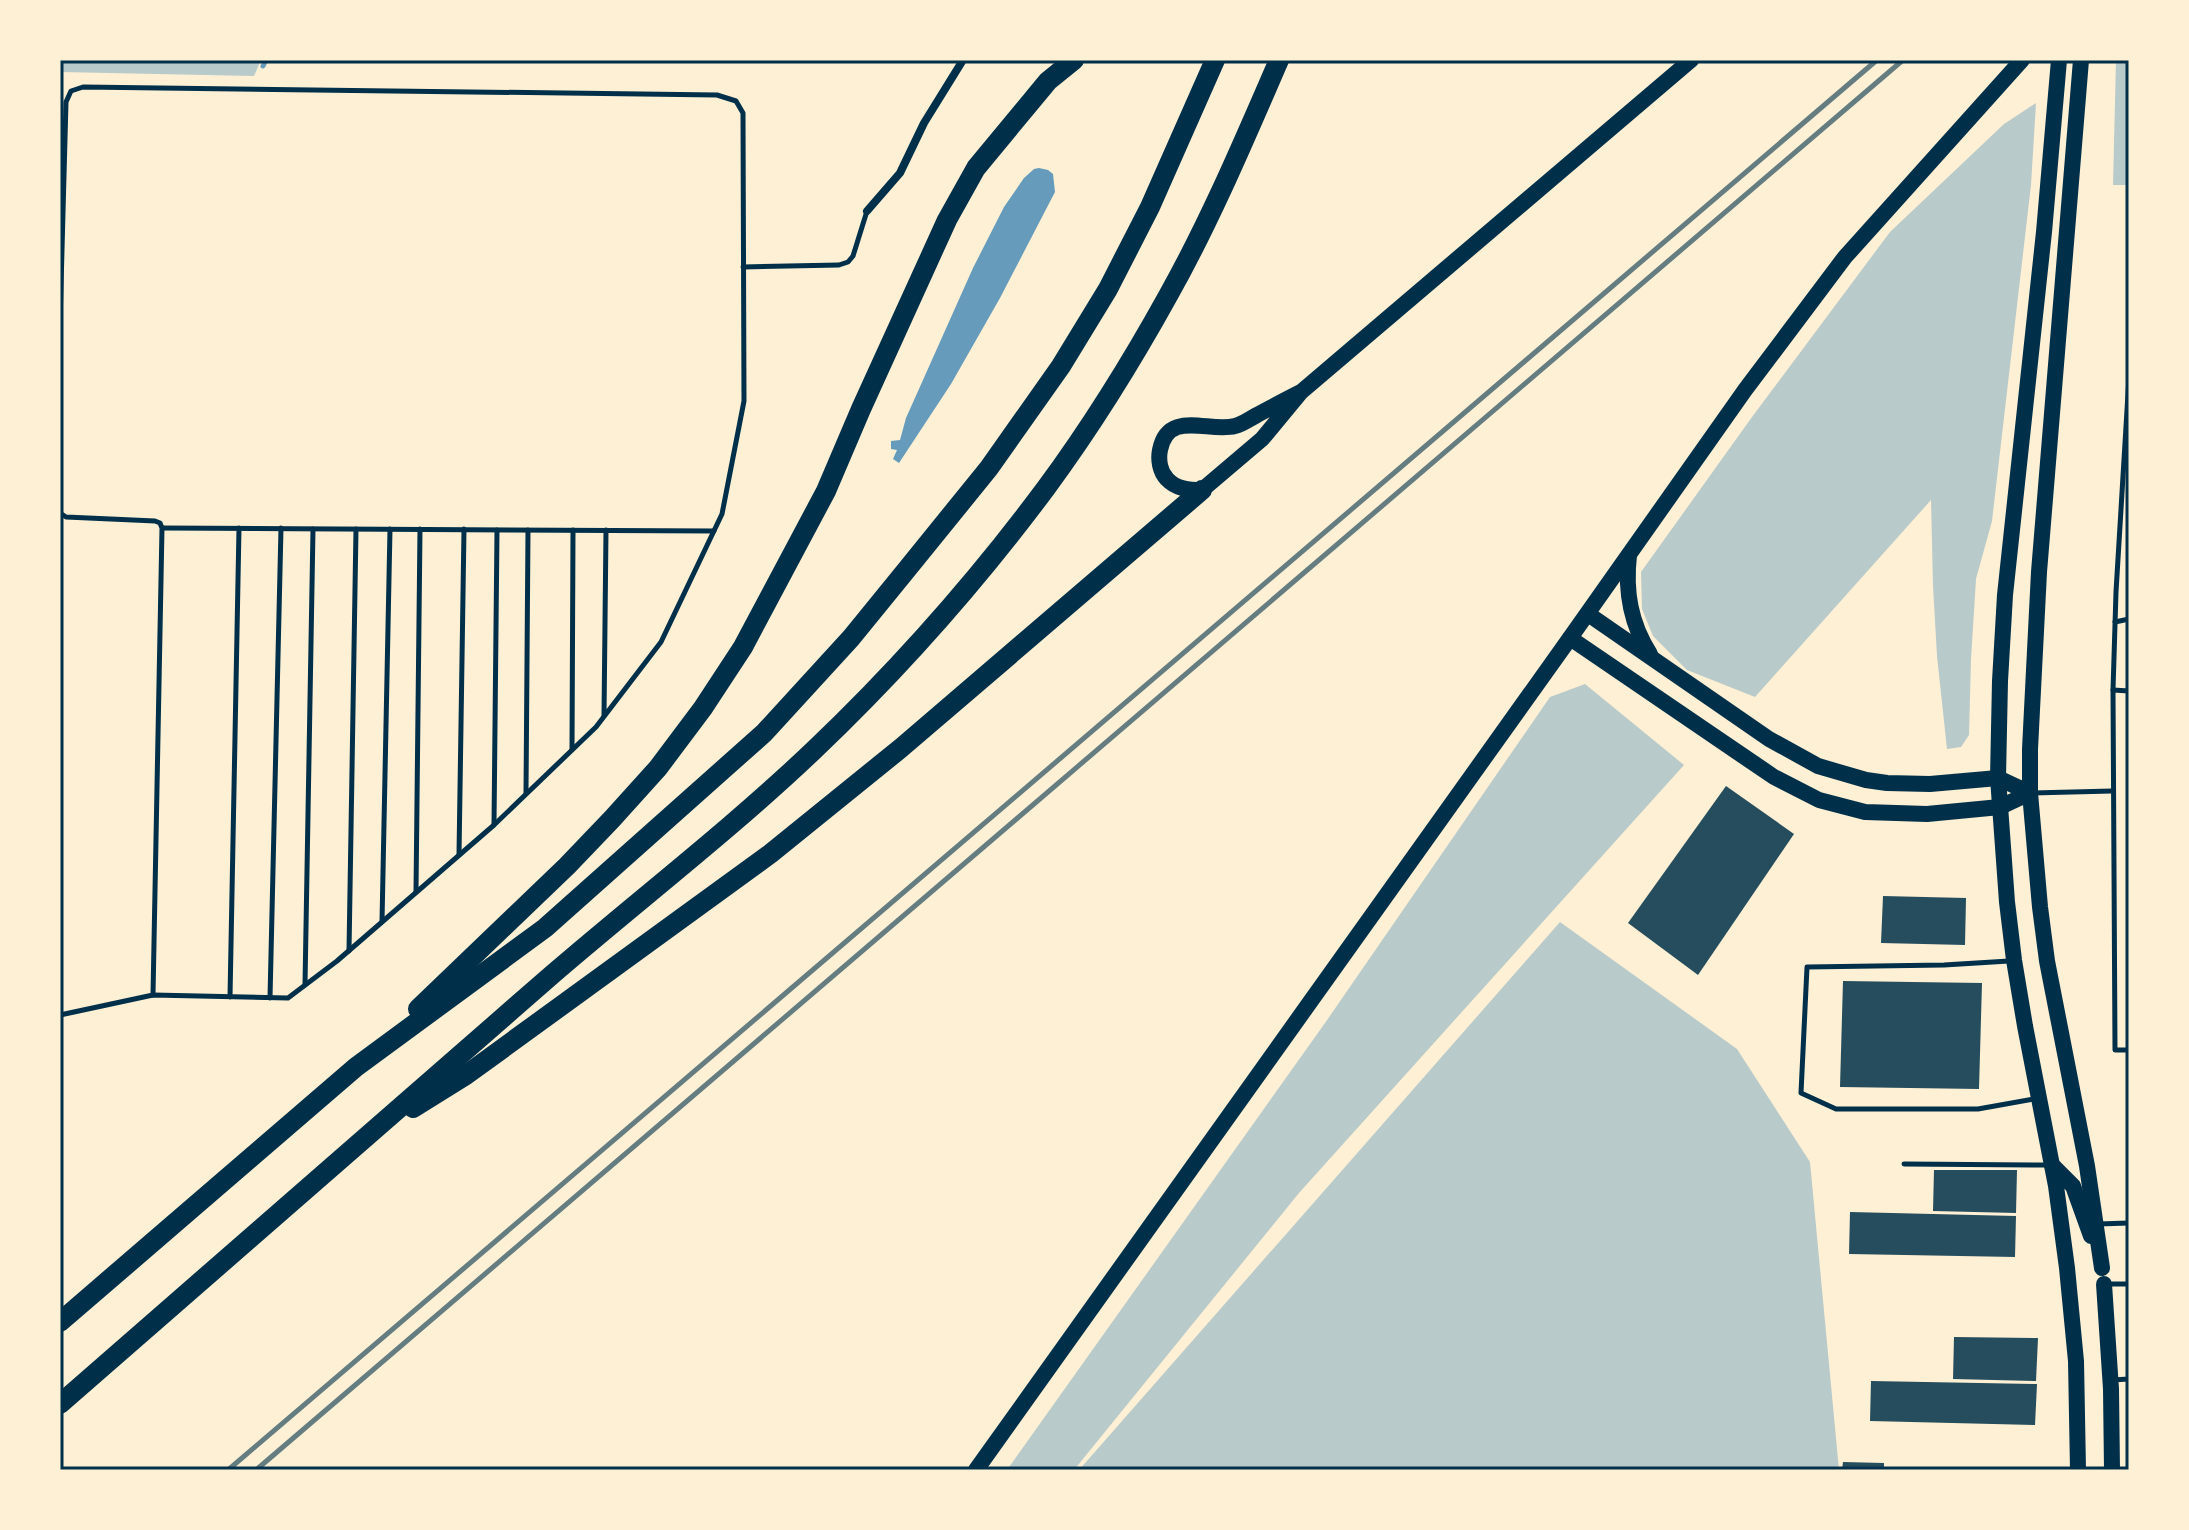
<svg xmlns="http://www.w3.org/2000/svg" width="2189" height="1530" viewBox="0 0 2189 1530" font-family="Jost,sans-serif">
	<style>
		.green { fill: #b9caca }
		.water { fill: #669bbc }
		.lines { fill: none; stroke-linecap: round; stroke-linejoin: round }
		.stream { stroke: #669bbc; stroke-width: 5 }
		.building { fill: #264d5e }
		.service { stroke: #003049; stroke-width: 5 }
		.minor { stroke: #003049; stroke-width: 8 }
		.secondary { stroke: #003049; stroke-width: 16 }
		.primary { stroke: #003049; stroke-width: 16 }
		.motorway { stroke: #003049; stroke-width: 20 }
		.rail { stroke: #657d81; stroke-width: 5 }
		.neatline { fill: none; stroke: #003049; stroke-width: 3 }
	</style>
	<rect width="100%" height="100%" fill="#fdf0d5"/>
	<g class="green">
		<path d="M60,60H261L254,76L60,72Z"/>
		<path d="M2116,60H2129V185H2113Z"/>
		<path d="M2036,103L2031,185L1992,521L1976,579L1971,659L1969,735L1961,747L1947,749L1937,656L1933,586L1931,500L1755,697L1687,670L1653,636L1642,609L1641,572L1752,417L1890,232L2004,124Z"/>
		<path d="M1585,684L1684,765L1299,1193L1074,1470H1007L1325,1023L1550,697Z"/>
		<path d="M1560,922L1737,1049L1810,1162L1839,1470H1079Z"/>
	</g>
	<path class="water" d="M1039,168L1048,170L1053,174L1055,192L1000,298L951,384L899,463L893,459L897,450L891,449V441L900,440L906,418L973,268L1004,207L1024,178L1034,169Z"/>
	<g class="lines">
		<path class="stream" d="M263,66L266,60"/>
	</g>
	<g class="building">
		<path d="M1726,786L1794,834L1698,975L1628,923Z"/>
		<path d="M1883,896L1966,898L1965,945L1881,943Z"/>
		<path d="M1843,981L1982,983L1979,1089L1840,1087Z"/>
		<path d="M1934,1170H2017L2016,1213L1933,1211Z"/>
		<path d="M1850,1212L2016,1216L2015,1257L1849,1254Z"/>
		<path d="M1954,1337L2038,1338L2036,1381L1953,1379Z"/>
		<path d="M1871,1381L2037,1384L2035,1425L1870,1421Z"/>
		<path d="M1843,1462L1884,1463V1470H1842Z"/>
	</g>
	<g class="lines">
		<g class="service">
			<path d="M743,267L839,265L848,262L853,256L867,211"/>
			<path d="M60,324L66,102L71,91L83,87L717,95L736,101L743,113L744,401L722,514L661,642L596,727L494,825L337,961L288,998L153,995L60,1015"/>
			<path d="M60,513L66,517L155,521L160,523L162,528L153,995"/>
			<path d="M163,528L714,531"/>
			<path d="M2115,622L2129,619"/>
			<path d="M2113,690L2116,592L2129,377"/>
			<path d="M2129,691L2113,690L2115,1050H2129"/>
			<path d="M604,716L606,530"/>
			<path d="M572,749L573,530"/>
			<path d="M526,793L528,530"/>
			<path d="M2031,793L2112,791"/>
			<path d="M494,825L497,530"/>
			<path d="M459,855L464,529"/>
			<path d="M416,892L420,529"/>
			<path d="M382,922L390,529"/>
			<path d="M349,951L356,529"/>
			<path d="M2009,961L1944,965L1807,967L1801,1093L1836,1109H1978L2034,1099"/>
			<path d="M305,985L313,529"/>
			<path d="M230,997L239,528"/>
			<path d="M270,998L281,528"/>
			<path d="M1904,1164L2047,1165"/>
			<path d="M2098,1224L2129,1223"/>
			<path d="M2106,1284H2129"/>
			<path d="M2112,1380L2129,1379"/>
		</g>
		<path class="minor" d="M867,211L900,173L924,123L963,60"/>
		<g class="secondary">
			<path d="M1301,392C1287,399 1272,407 1257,415C1249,419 1243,424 1235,426C1209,433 1168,409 1160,450C1158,460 1160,472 1167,479C1176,489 1189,490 1202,490L1262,439L1301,392L1691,60"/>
			<path d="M1629,555C1625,591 1630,623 1650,654"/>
			<path d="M1588,614L1769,739L1818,766L1866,780L1887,783L1930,784L1998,778L2030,793"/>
			<path d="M1570,638L1774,777L1819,800L1865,812L1927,814L2000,807L2030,793"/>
			<path d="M976,1470L1570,638L1745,390L1845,257L2022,60"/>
		</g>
		<g class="primary">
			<path d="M2059,60L2044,232L2005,595L2000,681L1998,778L2007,902L2014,960L2025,1026L2056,1186L2067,1268L2076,1361L2078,1470"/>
			<path d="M2081,60L2039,572L2030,749V793L2040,907L2047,961L2087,1166L2102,1268"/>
			<path d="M2052,1165L2073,1186L2091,1236"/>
			<path d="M2104,1284L2111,1389L2112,1470"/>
		</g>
		<g class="motorway">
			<path d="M418,1009L567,866L612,819L658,768L703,708L743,647L826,491L861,409L947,220L976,168L1048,81L1074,60"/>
			<path d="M413,1108L466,1075L770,854L901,748L1202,490"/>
			<path d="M60,1322L356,1067L545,928L764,733L851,638L908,568L989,468L1061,366L1108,289L1150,207L1215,60"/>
			<path d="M60,1404C224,1260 388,1116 554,973C640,899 731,829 813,751C898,670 976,582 1046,488C1091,427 1132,361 1169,294C1211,219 1245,138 1279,60"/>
		</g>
		<g class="rail">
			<path d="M228,1470L1877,60"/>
			<path d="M256,1470L1903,60"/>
		</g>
	</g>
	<rect width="2189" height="1530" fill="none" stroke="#fdf0d5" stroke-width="124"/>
	<rect x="62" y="62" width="2065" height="1406" class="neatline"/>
</svg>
